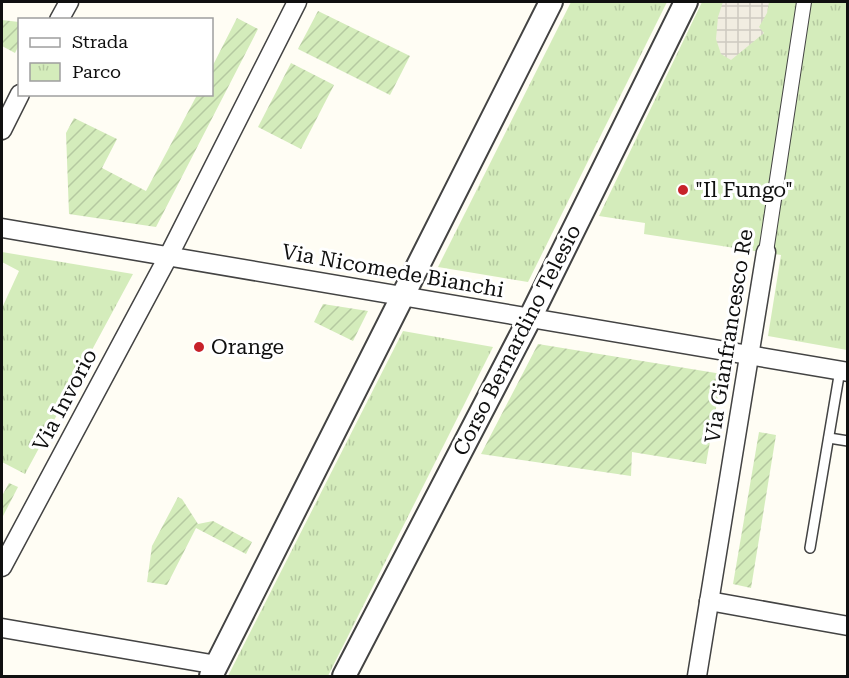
<svg xmlns="http://www.w3.org/2000/svg" width="849" height="678" viewBox="0 0 849 678" font-family="'Roboto Serif',serif">
	<style>
		.park { fill: url(#park-tufts) }
		.garden { fill: url(#garden-furrows) }
		.plaza { fill: url(#plaza-grid) }
		.lines { fill: none; stroke-linecap: round; stroke-linejoin: round }
		.service-casing { stroke: #434343; stroke-width: 12 }
		.pedestrian-casing { stroke: #434343; stroke-width: 16 }
		.minor-casing { stroke: #434343; stroke-width: 21 }
		.tertiary-casing { stroke: #434343; stroke-width: 26 }
		.service { stroke: #fff; stroke-width: 9 }
		.pedestrian { stroke: #fff; stroke-width: 14 }
		.minor { stroke: #fff; stroke-width: 18 }
		.tertiary { stroke: #fff; stroke-width: 22 }
		.poi-dot { fill: #c7222a; stroke: #fff; stroke-width: 2 }
		.labels { text-anchor: middle; stroke-width: 6; stroke-linejoin: round; paint-order: stroke }
		.poi-label { font-size: 21px; fill: #101010; stroke: #fff; text-anchor: start }
		.street-label { font-size: 21px; fill: #101010; stroke: #fff }
	</style>
	<defs>
		<pattern id="park-tufts" width="24" height="20" patternUnits="userSpaceOnUse" patternTransform="scale(1.5)"><rect width="24" height="20" fill="#d4ecbb"/><path d="M3 7l-1-3M5 7V3M7 7l1-3M15 17l-1-3M17 17v-4M19 17l1-3" fill="none" stroke="#b5c9a0"/></pattern>
		<pattern id="garden-furrows" width="10" height="10" patternUnits="userSpaceOnUse" patternTransform="scale(1.5)"><rect width="10" height="10" fill="#d4ecbb"/><path d="M-1 1l2-2M0 10L10 0M9 11l2-2" fill="none" stroke="#b5c9a0"/></pattern>
		<pattern id="plaza-grid" width="8" height="8" patternUnits="userSpaceOnUse" patternTransform="scale(1.5)"><rect width="8" height="8" fill="#f1ede1"/><path d="M0 4h8M4 0v8" fill="none" stroke="#cecac0"/></pattern>
	</defs>
	<rect width="100%" height="100%" fill="#fffdf4"/>
	<g class="park">
		<path d="M571,2H667L528,282L438,267Z"/>
		<path d="M702,2H847V350L768,336L781,255L644,234L645,223L599,216Z"/>
		<path d="M2,252L133,274L25,474L2,462V308L19,271L2,262Z"/>
		<path d="M403,331L493,347L328,676H228Z"/>
	</g>
	<g class="garden">
		<path d="M318,11L410,56L390,95L298,49Z"/>
		<path d="M237,18L258,29L156,227L69,214L66,133L74,118L117,139L102,168L146,191L197,95L212,94V67Z"/>
		<path d="M2,20L19,22V45L15,53L2,46Z"/>
		<path d="M291,63L334,85L301,149L258,127Z"/>
		<path d="M323,304L368,311L353,341L314,322Z"/>
		<path d="M538,344L722,374L706,464L632,452L631,476L481,454Z"/>
		<path d="M759,432L776,435L751,588L733,584Z"/>
		<path d="M9,483L18,487L2,518V496Z"/>
		<path d="M178,497L182,499L198,524L213,521L252,542L246,554L196,528L167,585L147,582L152,546Z"/>
	</g>
	<path class="plaza" d="M723,2H769L767,13L759,27L764,33L731,60L721,54L716,39L718,17Z"/>
	<g class="lines">
		<g class="service-casing">
			<g id="service">
				<path d="M829,438L848,441"/>
				<path d="M810,548L840,370"/>
			</g>
		</g>
		<g class="pedestrian-casing">
			<path id="pedestrian" d="M766,252L804,2"/>
		</g>
		<g class="minor-casing">
			<g id="minor">
				<path d="M59,20L69,2"/>
				<path d="M2,130L20,94"/>
				<path d="M2,228L848,372"/>
				<path d="M2,567L169,255L297,2"/>
				<path d="M709,601L848,626"/>
				<path d="M2,628L217,665"/>
				<path d="M697,676L766,252"/>
			</g>
		</g>
		<g class="tertiary-casing">
			<g id="tertiary">
				<path d="M211,676L551,2"/>
				<path d="M344,676L530,318L686,2"/>
			</g>
		</g>
		<use href="#service" class="service"/>
		<use href="#pedestrian" class="pedestrian"/>
		<use href="#minor" class="minor"/>
		<use href="#tertiary" class="tertiary"/>
	</g>
	<g class="poi-dot">
		<circle cx="683" cy="190" r="6"/>
		<circle cx="199" cy="347" r="6"/>
	</g>
	<g class="labels">
		<g class="poi-label">
			<text x="695" y="197">"Il Fungo"</text>
			<text x="211" y="354">Orange</text>
		</g>
		<g class="street-label">
			<text transform="translate(393 271) rotate(10)" y="7">Via Nicomede Bianchi</text>
			<text transform="translate(729 336) rotate(-81)" y="7">Via Gianfrancesco Re</text>
			<text transform="translate(517 340) rotate(-63)" y="7">Corso Bernardino Telesio</text>
			<text transform="translate(65 400) rotate(-62)" y="7">Via Invorio</text>
		</g>
	</g>
	<rect width="849" height="678" fill="none" stroke="#101010" stroke-width="6"/>
	<rect x="18" y="18" width="195" height="78" fill="#ffffff" stroke="#9f9f9f" stroke-width="1.5"/>
	<rect x="30" y="38" width="30" height="9" fill="#ffffff" stroke="#9f9f9f" stroke-width="1.5"/>
	<text x="72" y="48" font-size="18" fill="#101010">Strada</text>
	<rect x="30" y="63" width="30" height="18" fill="url(#park-tufts)" stroke="#9f9f9f" stroke-width="1.5"/>
	<text x="72" y="78" font-size="18" fill="#101010">Parco</text>
</svg>
